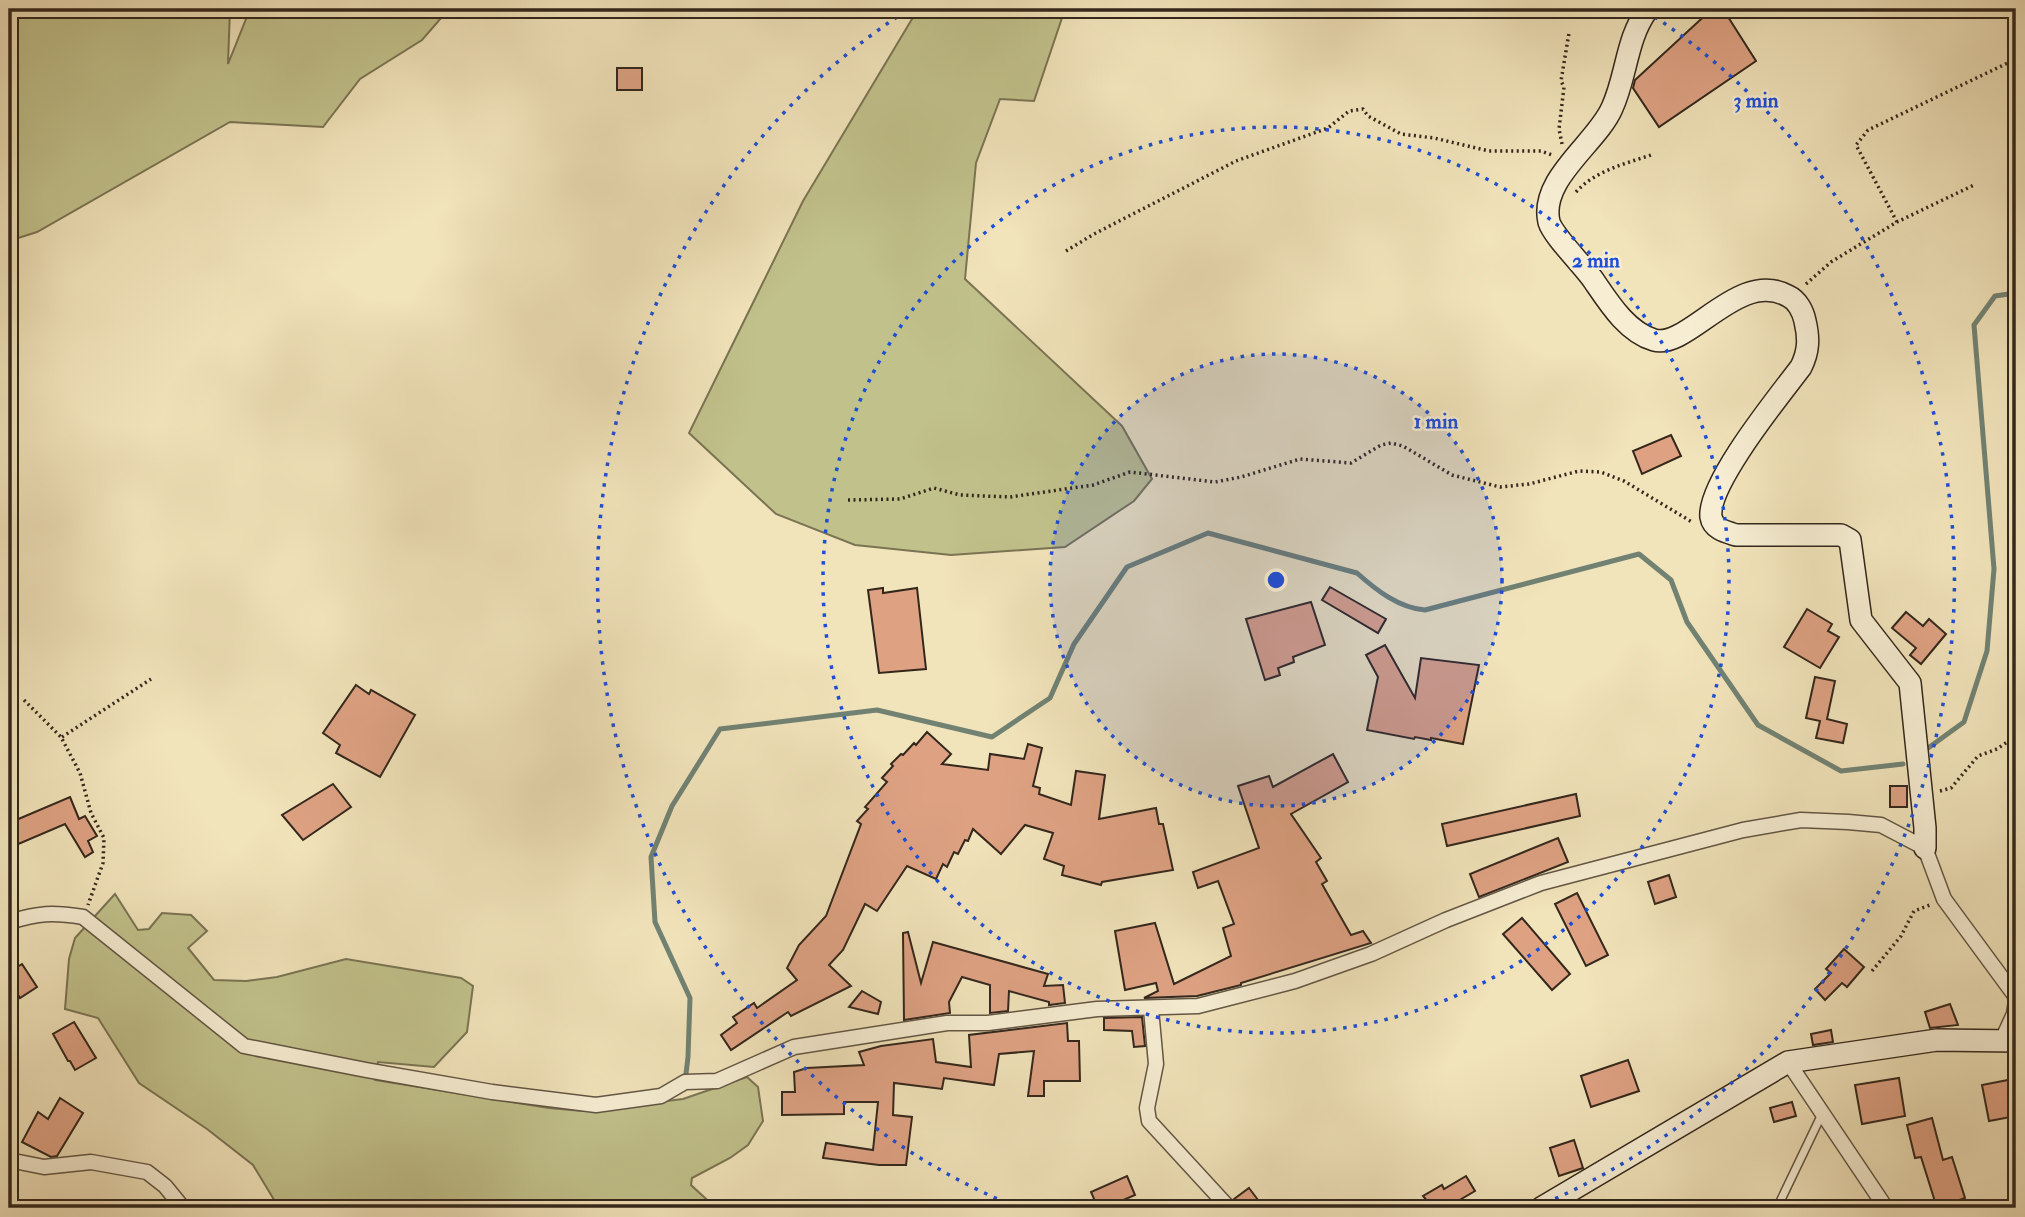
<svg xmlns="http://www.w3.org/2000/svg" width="2025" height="1217" viewBox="0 0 2025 1217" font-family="'IM FELL Double Pica',serif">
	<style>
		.green { fill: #c1c18b; stroke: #7a7454; stroke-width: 2 }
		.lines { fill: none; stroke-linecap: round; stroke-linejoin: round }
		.stream { stroke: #718273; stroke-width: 5 }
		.building { fill: #dea283; stroke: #33271c; stroke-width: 2 }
		.lane-casing { stroke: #625644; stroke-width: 10 }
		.street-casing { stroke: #625644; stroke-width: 17 }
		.secondary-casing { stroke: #33271c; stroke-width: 24 }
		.path { stroke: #33271c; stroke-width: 3.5; stroke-dasharray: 2 3.5; stroke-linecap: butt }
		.lane { stroke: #f6edd2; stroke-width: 7 }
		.street { stroke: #f6edd2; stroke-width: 14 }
		.secondary { stroke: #f6edd2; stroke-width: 21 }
		.ring { fill: none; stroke: #1d4ed8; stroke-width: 3.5; stroke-dasharray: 3.5 7 }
		.centre { fill: #1d4ed8; stroke: #f6edd2; stroke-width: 3.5 }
		.ring-label { font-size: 21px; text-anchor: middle; font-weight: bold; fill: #1d4ed8; stroke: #f6edd2; stroke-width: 5; stroke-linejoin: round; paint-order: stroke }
	</style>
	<rect width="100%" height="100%" fill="#f1e3ba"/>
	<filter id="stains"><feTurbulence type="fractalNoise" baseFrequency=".00286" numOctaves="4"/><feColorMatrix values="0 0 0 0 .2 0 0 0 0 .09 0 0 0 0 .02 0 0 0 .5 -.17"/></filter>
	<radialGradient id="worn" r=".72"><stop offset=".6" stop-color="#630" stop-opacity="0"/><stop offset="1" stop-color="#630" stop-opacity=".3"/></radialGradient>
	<g class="green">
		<path d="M9,9H230L228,64L250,9H449L422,40L360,79L323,127L230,122L37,232L9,241Z"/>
		<path d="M918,9H1065L1034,101L1000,99L976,163L965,279L1122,426L1152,479L1134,501L1065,547L951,555L855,545L776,514L689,433L803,201Z"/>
		<path d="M115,894L138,930L149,929L162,913L191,915L207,931L188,948L214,980L246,981L277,977L346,959L461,978L473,986L467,1032L434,1067L378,1062L375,1080L549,1108L583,1111L683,1099L747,1077L758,1087L763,1121L748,1145L730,1158L692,1178L691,1185L716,1208H279L253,1165L207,1129L139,1083L98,1018L65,1009L69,959L75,938Z"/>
	</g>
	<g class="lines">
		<g class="stream">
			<path d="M1924,751L1964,722L1987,651L1994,569L1974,325L1995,296L2016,293"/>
			<path d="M685,1082L688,1057L690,998L655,922L651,857L672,806L720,729L877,710L992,737L1050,698L1074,644L1127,567L1208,533L1357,573C1376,590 1399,608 1425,610L1639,554L1671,580L1687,622L1758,725L1841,771L1903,764"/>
		</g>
	</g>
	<g class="building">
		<path d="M1712,9H1723L1756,61L1659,127L1633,88L1635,80Z"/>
		<rect x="617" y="68" width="25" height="22"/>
		<path d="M1671,435L1681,456L1642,474L1633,451Z"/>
		<path d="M1330,587L1386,619L1378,633L1322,600Z"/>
		<path d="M883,588V593L917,588L926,669L879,673L868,590Z"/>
		<path d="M1311,602L1325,645L1293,657L1294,662L1278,668L1280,675L1265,680L1246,619Z"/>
		<path d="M1807,609L1832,624L1828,631L1839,637L1820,668L1784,647Z"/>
		<path d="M1906,612L1923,626L1929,619L1946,634L1921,664L1910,655L1916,648L1892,628Z"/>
		<path d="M1385,645L1415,698L1421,658L1479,665L1463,744L1431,738V740L1415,737L1414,739L1367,730L1378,677L1366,655Z"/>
		<path d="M1815,677L1835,681L1827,719L1847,724L1843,743L1816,738L1820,721L1806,718Z"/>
		<path d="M356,685L369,694L371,690L415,715L380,777L336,753L340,745L323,733Z"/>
		<path d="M927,732L951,754L942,764L988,770L990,754L1024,759L1028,744L1042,748L1033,786L1040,788L1039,794L1071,805L1076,771L1105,775L1099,819L1156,808L1159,824H1163L1173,870L1102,882L1101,885L1062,875L1064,866L1044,859L1053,833L1025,825L1001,854L973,829L968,841L965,840L958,854L954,852L947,867L943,864L936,879L907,866L877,911L865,904L843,950L829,965L851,986L791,1016L788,1012L731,1050L721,1035L737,1023L733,1017L754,1003L757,1008L797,980L787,968L799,945L826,916L861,824L857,821L868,809L865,807L887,782L882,778L893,766L891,764L901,754L903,755L914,743L916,745Z"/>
		<path d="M1333,754L1348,782L1291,814L1321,858L1316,862L1327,881L1322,884L1351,935L1363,931L1371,943L1241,983V985L1197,996L1144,998L1158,991L1156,983L1125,990L1115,931L1155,923L1174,984L1231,956L1223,928L1234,924L1218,881L1198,888L1193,872L1259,848L1238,786L1269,776L1273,787Z"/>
		<path d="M333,784L351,807L303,840L282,815Z"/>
		<rect x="1890" y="786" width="17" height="21"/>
		<path d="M1576,794L1580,816L1447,846L1442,824Z"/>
		<path d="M70,797L79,819L85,816L97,836L88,841L93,852L85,857L65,824L9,848V823Z"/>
		<path d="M1558,838L1568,862L1479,897L1470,874Z"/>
		<path d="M1669,875L1676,897L1655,904L1648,882Z"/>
		<path d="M1577,893L1608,955L1586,966L1555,904Z"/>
		<path d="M1522,918L1570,974L1552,990L1503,934Z"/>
		<path d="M908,932L921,983L933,942L1048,974L1044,986L1063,985L1065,1003L1049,1005V1002L1009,991L1008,1011L990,1013V985L962,977L949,1002L950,1013L904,1020L903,933Z"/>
		<path d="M1844,949L1864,967L1847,987L1842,983L1825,1000L1815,989L1831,973L1826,969Z"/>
		<path d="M22,964L37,987L20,998L9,980V972Z"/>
		<path d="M862,991L881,1002L878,1014L849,1007Z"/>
		<path d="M1950,1004L1958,1025L1930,1028L1925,1012Z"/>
		<path d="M1142,1017L1145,1046L1134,1047L1132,1031L1104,1030V1018Z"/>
		<path d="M74,1022L96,1058L75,1070L70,1061H68L53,1034Z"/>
		<path d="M1067,1023L1068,1041H1079L1080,1081H1044V1096H1028L1034,1051L999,1054L994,1085L944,1078L942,1089L894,1083L893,1115L912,1117L906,1165H879L823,1158L826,1143L873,1150L878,1102H844V1114L782,1115V1092H795L794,1072L807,1068L864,1065L859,1052L881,1046L933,1039L936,1062L971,1067L969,1035Z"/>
		<path d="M1831,1030L1833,1042L1813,1045L1811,1034Z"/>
		<path d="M1628,1060L1639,1091L1591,1107L1581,1076Z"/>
		<path d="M1899,1078L1905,1116L1862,1124L1855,1085Z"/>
		<path d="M2013,1079L2016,1116L1989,1121L1982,1085Z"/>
		<path d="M60,1098L83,1113L57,1156L51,1157L22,1142L38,1112L48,1119Z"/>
		<path d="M1792,1102L1796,1116L1774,1122L1770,1108Z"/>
		<path d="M1932,1118L1943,1160L1952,1157L1965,1198L1937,1208L1921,1157L1915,1158L1907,1125Z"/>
		<path d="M1574,1140L1583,1168L1559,1176L1550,1148Z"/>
		<path d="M1127,1176L1135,1195L1105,1208H1098L1091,1192Z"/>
		<path d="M1466,1176L1475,1191L1446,1208H1433L1423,1196L1442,1185L1444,1189Z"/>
		<path d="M1249,1188L1264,1208H1238L1234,1199Z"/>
	</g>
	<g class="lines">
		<g class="lane-casing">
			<path id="lane" d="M1777,1208L1822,1114"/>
		</g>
		<g class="street-casing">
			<g id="street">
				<path d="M9,922C39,913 52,912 83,917L244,1046L366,1070L492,1092L596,1105L661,1096L685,1082L717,1081L794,1047L947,1023H988L1097,1009L1198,1006L1295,981L1371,954L1446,920L1541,883L1743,830L1801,820L1848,822L1881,825L1925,848L1944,899L2016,997"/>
				<path d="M1151,1009L1156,1064L1147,1108L1149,1121L1229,1208"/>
				<path d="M2002,1040L2014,1014L2016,1001"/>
				<path d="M1788,1062L1886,1208"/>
				<path d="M9,1160L44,1167L91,1162L147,1172L165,1186L183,1208"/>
			</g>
		</g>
		<g class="secondary-casing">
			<g id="secondary">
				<path d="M1648,9C1626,38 1627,76 1612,108C1597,143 1539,179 1549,222C1553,236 1585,267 1594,281C1609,303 1627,332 1654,340C1688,350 1739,268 1788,296C1797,300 1803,311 1805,321C1809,338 1809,351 1801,367C1780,395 1707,484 1711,517C1713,529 1726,532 1736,535H1841L1850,540L1861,620L1910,683L1925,828V848"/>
				<path d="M1541,1208L1788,1062L1937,1040L2016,1041"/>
			</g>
		</g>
		<g class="path">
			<path d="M1562,144L1559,129L1564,87L1561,81L1569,33"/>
			<path d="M1576,192C1595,171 1624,164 1651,155"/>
			<path d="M1897,222L1856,145L1868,130L2016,59"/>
			<path d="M1066,251L1094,234L1236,161L1328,128L1349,111L1363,109L1368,116L1401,134L1434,138L1489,151H1541L1552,155"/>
			<path d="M1806,284L1831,262L1897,222L1974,185"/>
			<path d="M848,500L900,499L934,488L960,495L1010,497L1093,485L1130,472L1215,482L1241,477L1300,459L1351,463L1381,445L1391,443L1403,446L1452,475L1500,487L1529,484L1579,471L1601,472L1624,481L1692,522"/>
			<path d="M24,700L61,737L80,773L91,813L104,838L103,863L88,905"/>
			<path d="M62,737L151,679"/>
			<path d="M1940,791L1951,788L1978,756L1997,749L2016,736"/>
			<path d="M1872,971L1901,936L1914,911L1930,905"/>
		</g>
		<use href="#lane" class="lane"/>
		<use href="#street" class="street"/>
		<use href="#secondary" class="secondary"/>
	</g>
	<circle cx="1276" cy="580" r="226" fill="#1d4ed8" fill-opacity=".12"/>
	<g class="ring">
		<circle cx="1276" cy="580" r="226"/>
		<circle cx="1276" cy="580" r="453"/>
		<path d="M1016 1207A679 679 0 0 1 906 11M1646 11A679 679 0 0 1 1536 1207"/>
	</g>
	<circle cx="1276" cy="580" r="10" class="centre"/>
	<g class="ring-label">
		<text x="1756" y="107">3 min</text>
		<text x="1596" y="267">2 min</text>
		<text x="1436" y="428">1 min</text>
	</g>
	<rect width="2025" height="1217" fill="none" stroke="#f1e3ba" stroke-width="35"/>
	<rect x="10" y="10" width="2004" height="1196" fill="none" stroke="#33271c" stroke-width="3.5"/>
	<rect x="18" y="18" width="1990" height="1182" fill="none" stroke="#33271c" stroke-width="2"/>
	<rect width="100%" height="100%" filter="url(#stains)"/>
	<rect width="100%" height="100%" fill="url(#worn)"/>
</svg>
